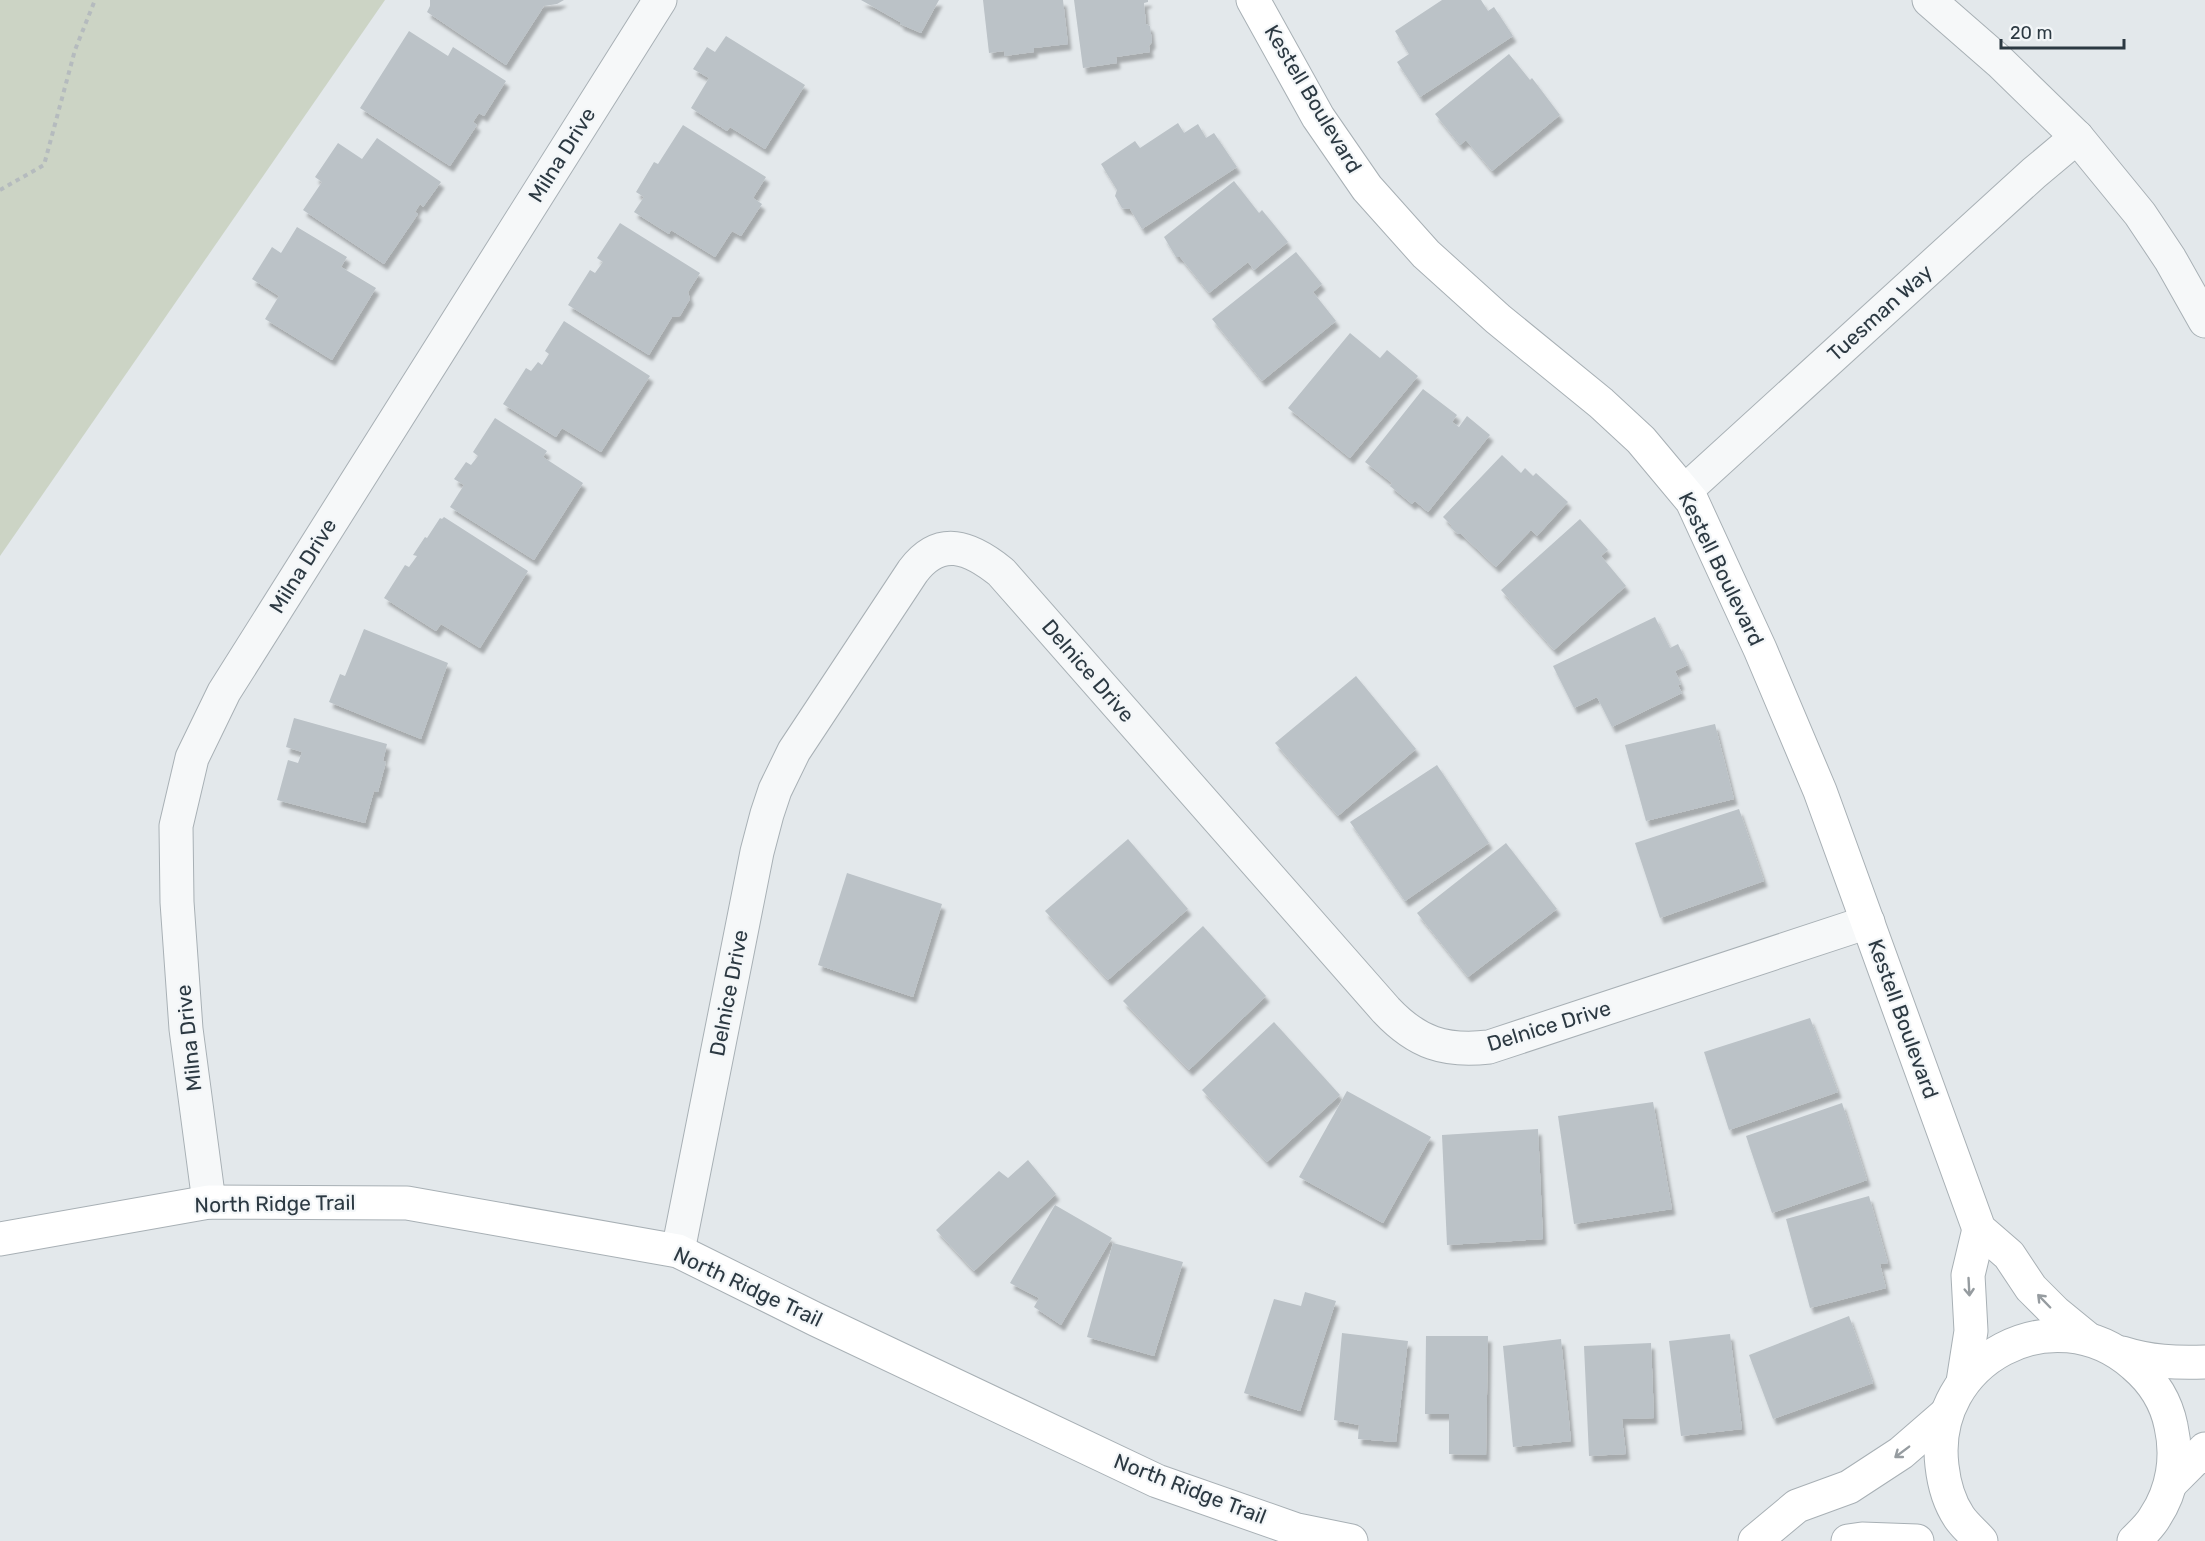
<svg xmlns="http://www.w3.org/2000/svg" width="2205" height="1541" viewBox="0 0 2205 1541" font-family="Rubik,sans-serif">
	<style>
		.green { fill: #ccd4c5 }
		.building { fill: #bbc2c7; filter: url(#shadow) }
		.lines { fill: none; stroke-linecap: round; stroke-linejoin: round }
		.street-casing { stroke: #a8b0b5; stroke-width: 35 }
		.secondary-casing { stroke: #a8b0b5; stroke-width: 35 }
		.path { stroke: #b5bbbe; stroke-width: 4; stroke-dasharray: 4.5 4.5; stroke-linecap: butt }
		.street { stroke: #f6f8f9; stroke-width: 33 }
		.secondary { stroke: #fff; stroke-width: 33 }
		.oneway { stroke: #969ca0 }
		.labels { text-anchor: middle; stroke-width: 4.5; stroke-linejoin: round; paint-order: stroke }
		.street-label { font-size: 21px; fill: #2c3942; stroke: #f3f6f8 }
	</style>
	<defs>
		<filter id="shadow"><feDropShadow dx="3.5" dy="6" stdDeviation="1.5" flood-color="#0004"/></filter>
	</defs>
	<rect width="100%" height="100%" fill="#e3e8eb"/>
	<path class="green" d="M0,0H385L0,556Z"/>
	<g class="building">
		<path d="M430,0H564L557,4L544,6L506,65L427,12L430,6Z"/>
		<path d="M861,0H939L921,33L900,24V22Z"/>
		<path d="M983,0H1063L1068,44L1034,48V52L1005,56L1004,51L989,53Z"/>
		<path d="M1074,0H1148V2L1144,3L1146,24L1150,26L1152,42L1149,46L1150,52L1116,57L1117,63L1083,68Z"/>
		<path d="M1442,0H1481L1488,11L1494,7L1513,36L1420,97L1397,62L1409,54L1395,31Z"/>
		<path d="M409,31L448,56L453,47L506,81L484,116L479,113L473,122L477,125L450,166L360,108Z"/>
		<path d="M726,36L805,85L765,149L730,127L727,131L691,108L709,78L693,69L707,47L715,52Z"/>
		<path d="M1509,54L1530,80L1532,78L1560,115L1492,171L1466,140L1460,145L1435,114Z"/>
		<path d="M1178,123L1184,133L1198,124L1206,138L1214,133L1237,167L1142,229L1130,209L1122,208L1115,196L1117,190L1101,164L1135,141L1140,148Z"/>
		<path d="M683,125L766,177L753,198L762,204L741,236L732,231L715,257L671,230L669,234L634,212L644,197L636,192L654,162L658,164Z"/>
		<path d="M377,138L441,182L423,207L420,204L415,212L418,214L384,264L303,210L322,182L315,177L338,143L362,159Z"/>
		<path d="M1234,181L1259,213L1262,210L1288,242L1254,270L1248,262L1209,293L1180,257H1176L1164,237Z"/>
		<path d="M620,223L700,273L688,292L690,299L680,316L672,317L649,355L568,305L590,270L595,273L603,262L597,258Z"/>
		<path d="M297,227L347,257L341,267L376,288L332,360L265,319L279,296L252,279L272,247L281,253Z"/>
		<path d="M1296,252L1322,284L1313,292L1336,321L1262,381L1212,319Z"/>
		<path d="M564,321L650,376L601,452L562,428L556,437L503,404L526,368L531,371L538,362L542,365L549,354L545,351Z"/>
		<path d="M1350,333L1380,358L1387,350L1418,376L1350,458L1288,408Z"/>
		<path d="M1423,389L1457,415L1452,422L1459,427L1467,416L1490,435L1428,512L1415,501L1412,504L1390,486L1392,483L1365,462Z"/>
		<path d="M495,418L547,451L543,457L583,483L534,560L450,507L464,485L454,479L466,462L471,465L478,456L473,452Z"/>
		<path d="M1502,455L1521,473L1525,468L1533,476L1536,473L1568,502L1537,536L1531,530L1496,567L1461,534H1458L1451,528V525L1443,517Z"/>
		<path d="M444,517L528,571L480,648L441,624L436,631L384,598L405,565L409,567L417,556L413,555L425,537L427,538L440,518L442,519Z"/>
		<path d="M1580,519L1608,550L1601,556L1626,586L1554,650L1501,590Z"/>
		<path d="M1655,617L1670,648L1678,644L1688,665L1675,671L1681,684L1678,685L1682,693L1612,727L1597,697L1574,708L1553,666Z"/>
		<path d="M364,629L448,663L421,739L329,702L340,674L345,676Z"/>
		<path d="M1356,676L1416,749L1338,816L1275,743Z"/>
		<path d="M294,718L387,744L383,761L386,762L378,792L374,791L365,823L277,800L288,760L298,763L302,752L286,747Z"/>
		<path d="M1715,724L1734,799L1646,821L1625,745Z"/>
		<path d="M1437,765L1489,843L1405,901L1350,822Z"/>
		<path d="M1739,809L1764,881L1660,918L1635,843Z"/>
		<path d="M1128,839L1188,909L1108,980L1045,911Z"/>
		<path d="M1506,843L1557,909L1468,977L1417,913Z"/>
		<path d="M847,873L942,904L913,997L818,965Z"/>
		<path d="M1203,926L1266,996L1189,1070L1123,1001Z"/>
		<path d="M1810,1018L1838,1092L1729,1130L1704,1052Z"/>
		<path d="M1274,1022L1340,1095L1267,1162L1202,1090Z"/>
		<path d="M1347,1091L1431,1137L1383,1223L1299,1177Z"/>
		<path d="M1653,1102L1672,1209L1574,1224L1558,1116Z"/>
		<path d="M1842,1103L1867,1180L1772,1213L1746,1136Z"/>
		<path d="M1538,1129L1543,1239L1447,1245L1442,1135Z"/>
		<path d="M1028,1160L1056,1194L974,1271L936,1230L999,1171L1008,1178Z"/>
		<path d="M1869,1196L1888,1263L1880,1264L1886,1288L1810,1308L1786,1219Z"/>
		<path d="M1055,1205L1112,1238L1061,1325L1034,1307L1039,1298L1010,1283Z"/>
		<path d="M1113,1243L1183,1262L1154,1356L1087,1337Z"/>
		<path d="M1305,1292L1336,1301L1300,1411L1244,1393L1274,1299L1301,1306Z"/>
		<path d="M1849,1316L1873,1383L1773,1419L1749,1355Z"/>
		<path d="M1342,1333L1408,1341L1396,1442L1358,1439L1359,1425L1334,1420Z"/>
		<path d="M1730,1334L1742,1429L1681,1436L1669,1341Z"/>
		<path d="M1426,1336H1488L1486,1455L1449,1454V1414H1425Z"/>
		<path d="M1561,1339L1571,1441L1513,1447L1503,1346Z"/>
		<path d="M1651,1343L1654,1418L1622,1419L1626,1454L1589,1456L1584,1346Z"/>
	</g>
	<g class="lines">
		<g class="street-casing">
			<g id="street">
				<path d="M1929,0L2000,62L2077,137L2140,214L2170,259L2205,321"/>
				<path d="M1685,491L2034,173L2077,137"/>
				<path d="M209,1202L186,1029L177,902L176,826L192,758L224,692L660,0"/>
				<path d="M678,1251L757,852L767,814L775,790L794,751L913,571C940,535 970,547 1001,572L1386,1010C1417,1043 1445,1052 1489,1047L1868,922"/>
			</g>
		</g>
		<g class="secondary-casing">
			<g id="secondary">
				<path d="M1253,0L1318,117L1367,188L1426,254L1498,319L1601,403L1641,440L1692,501L1760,649L1820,791L1979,1229L2009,1255L2031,1288L2055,1312L2088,1339"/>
				<path d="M0,1239L209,1202L407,1203L678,1251L817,1320L1157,1481L1297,1530L1351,1541"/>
				<path d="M2122,1353C2150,1362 2176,1363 2205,1362"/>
				<path d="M1963,1382L1971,1331L1968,1275L1979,1229"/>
				<path d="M2172,1482L2205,1449"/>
				<path d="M1755,1541L1797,1506L1849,1487L1901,1453L1946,1414"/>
				<path d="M1848,1541L1862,1539L1917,1541"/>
				<path d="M1981,1541C1974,1533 1965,1526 1959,1517C1949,1502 1944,1484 1942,1466C1929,1360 2054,1294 2134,1365C2153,1381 2166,1401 2171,1426C2178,1457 2173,1490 2155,1517C2150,1526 2141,1534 2134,1541"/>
			</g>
		</g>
		<path class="path" d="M0,190L44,165L75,50L95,0"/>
		<use href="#street" class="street"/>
		<use href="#secondary" class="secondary"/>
	</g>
	<defs><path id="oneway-shaft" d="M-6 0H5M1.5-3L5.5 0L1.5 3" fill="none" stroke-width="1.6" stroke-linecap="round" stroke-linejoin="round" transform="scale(1.5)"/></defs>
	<g class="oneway">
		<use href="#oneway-shaft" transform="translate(1969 1287) rotate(87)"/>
		<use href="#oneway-shaft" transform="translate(2044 1301) rotate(-134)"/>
		<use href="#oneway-shaft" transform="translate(1902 1452) rotate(143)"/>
	</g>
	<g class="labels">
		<g class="street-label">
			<text transform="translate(1313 99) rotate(59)" y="7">Kestell Boulevard</text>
			<text transform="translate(562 155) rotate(-58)" y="7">Milna Drive</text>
			<text transform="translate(1880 313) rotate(-42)" y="7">Tuesman Way</text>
			<text transform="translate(303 566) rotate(-58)" y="7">Milna Drive</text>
			<text transform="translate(1721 569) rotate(64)" y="7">Kestell Boulevard</text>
			<text transform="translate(1088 671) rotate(49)" y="7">Delnice Drive</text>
			<text transform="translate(729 993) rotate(-79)" y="7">Delnice Drive</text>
			<text transform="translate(1903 1019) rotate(70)" y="7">Kestell Boulevard</text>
			<text transform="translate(1549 1026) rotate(-17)" y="7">Delnice Drive</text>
			<text transform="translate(189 1038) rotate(-96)" y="7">Milna Drive</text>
			<text transform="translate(275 1204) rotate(-1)" y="7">North Ridge Trail</text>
			<text transform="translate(748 1287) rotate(25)" y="7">North Ridge Trail</text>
			<text transform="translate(1190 1489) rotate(21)" y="7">North Ridge Trail</text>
		</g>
	</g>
	<path d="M2001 39v9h123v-9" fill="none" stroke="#2c3942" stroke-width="3"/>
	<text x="2010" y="39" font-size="18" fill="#2c3942" stroke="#f3f6f8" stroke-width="4.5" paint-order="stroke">20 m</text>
</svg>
